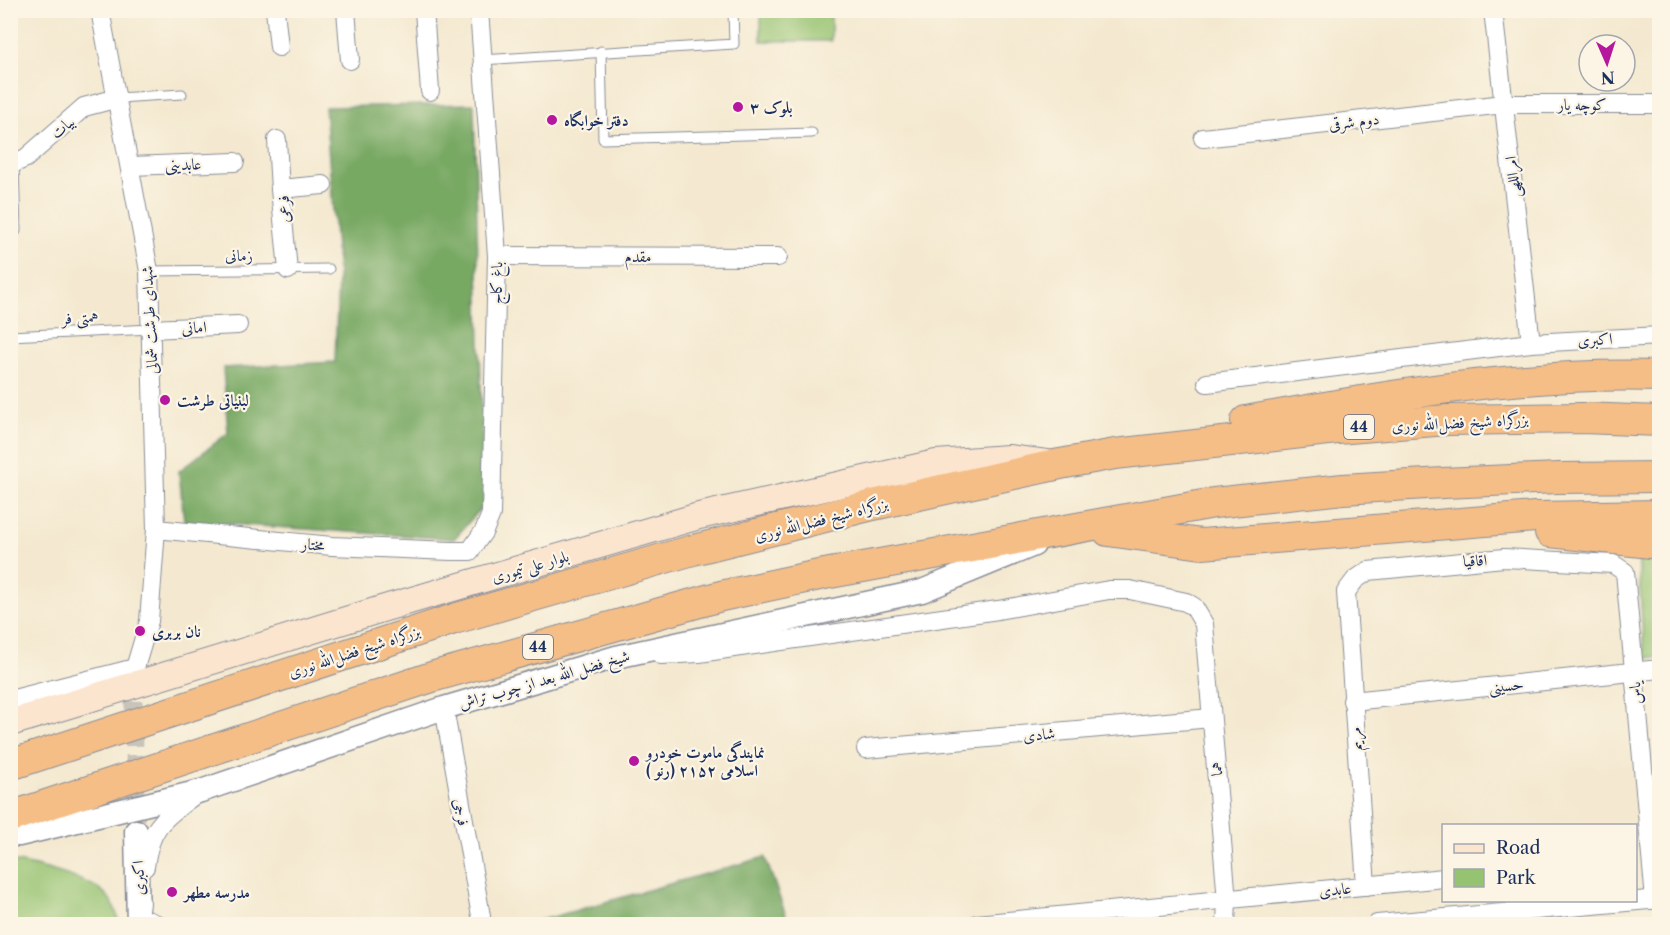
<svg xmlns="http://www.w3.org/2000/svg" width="1670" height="935" viewBox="0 0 1670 935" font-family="'Libre Caslon Text',Amiri,serif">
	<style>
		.green { fill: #96c371; stroke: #587968; stroke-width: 1.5 }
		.forest { fill: #78a963; stroke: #4a6c60; stroke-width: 1.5 }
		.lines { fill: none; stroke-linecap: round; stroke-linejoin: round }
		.minor-tunnel { stroke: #c9c4b9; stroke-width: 18; stroke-dasharray: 18 9; stroke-linecap: butt }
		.service-casing { stroke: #888c97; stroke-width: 11 }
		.minor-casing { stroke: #888c97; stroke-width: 20 }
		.tertiary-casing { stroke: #888c97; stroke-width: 25 }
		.secondary-casing { stroke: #888c97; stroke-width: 28 }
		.trunk-casing { stroke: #888c97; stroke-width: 32 }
		.service { stroke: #fff; stroke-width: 9 }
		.minor { stroke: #fff; stroke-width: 18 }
		.tertiary { stroke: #fff; stroke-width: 22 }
		.secondary { stroke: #fbe5cf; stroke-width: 26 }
		.trunk { stroke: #f6be87; stroke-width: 30 }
		.poi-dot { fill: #b5179e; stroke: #fcf5e5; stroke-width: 2 }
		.labels { text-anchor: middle; stroke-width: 4.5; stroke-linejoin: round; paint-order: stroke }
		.shield { fill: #fcf5e5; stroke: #5e6a86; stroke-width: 1.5 }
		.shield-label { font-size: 15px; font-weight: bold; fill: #1b2f5e }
		.street-label { font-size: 16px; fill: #1b2f5e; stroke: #fcf5e5 }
		.poi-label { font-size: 16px; font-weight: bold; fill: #1b2f5e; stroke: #fcf5e5; text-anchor: start }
	</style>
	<rect width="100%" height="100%" fill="#fcf5e5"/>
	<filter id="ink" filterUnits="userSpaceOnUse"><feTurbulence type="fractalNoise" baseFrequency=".0167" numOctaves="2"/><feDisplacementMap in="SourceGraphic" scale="12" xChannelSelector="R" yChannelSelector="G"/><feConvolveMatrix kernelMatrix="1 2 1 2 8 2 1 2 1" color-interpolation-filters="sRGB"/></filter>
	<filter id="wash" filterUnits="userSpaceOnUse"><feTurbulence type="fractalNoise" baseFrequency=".008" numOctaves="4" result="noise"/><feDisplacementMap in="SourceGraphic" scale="24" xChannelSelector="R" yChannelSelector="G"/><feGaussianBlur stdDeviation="1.35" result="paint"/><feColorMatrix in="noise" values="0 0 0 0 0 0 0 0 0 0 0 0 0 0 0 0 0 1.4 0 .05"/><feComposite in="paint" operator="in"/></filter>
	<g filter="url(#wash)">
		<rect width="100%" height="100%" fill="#f4e9d0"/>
		<g class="green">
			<rect x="761" y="11" width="70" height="30"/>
			<path d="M1638,551L1659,555V657L1644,658Z"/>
			<path d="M16,862C35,865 87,879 102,891C112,899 117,912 119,924H11V863Z"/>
		</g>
		<g class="forest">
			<path d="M474,104L484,505L454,539L184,521L179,471L228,433L223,368L335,362L338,275L325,107Z"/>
			<path d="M765,857L789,924H528Z"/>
		</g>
	</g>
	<g filter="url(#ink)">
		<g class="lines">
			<path class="minor-tunnel" d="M133,674L136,831"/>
			<g class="service-casing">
				<g id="service">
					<path d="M601,51L603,139L812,133"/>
					<path d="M482,60L734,44L733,10"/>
					<path d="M118,98L182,94"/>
					<path d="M14,165L16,231"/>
					<path d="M149,271L329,269"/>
					<path d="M10,336L151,329"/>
				</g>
			</g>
			<g class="minor-casing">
				<g id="minor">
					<path d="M100,10L149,271L156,529L149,621L135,668"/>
					<path d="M275,10L279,47"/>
					<path d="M346,10L350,60"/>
					<path d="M424,10L430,91"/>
					<path d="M1493,10L1531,343"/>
					<path d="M1203,138L1504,104H1660"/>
					<path d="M277,140L280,189"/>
					<path d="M10,165L26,158L84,107L118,98"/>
					<path d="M131,166L235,162"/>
					<path d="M497,256L778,257"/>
					<path d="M288,270L280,189L323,185"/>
					<path d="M151,329L238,325"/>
					<path d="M1207,383L1531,343L1660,336"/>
					<path d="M156,529L332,546L451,551H470L484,531L491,514L497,256L479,10"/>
					<path d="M661,655L699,653L998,610L1109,590H1130L1186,602L1194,607L1204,624L1227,901L1226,924"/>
					<path d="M10,700L135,668L133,674"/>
					<path d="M1352,701L1660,669"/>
					<path d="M444,708L481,916"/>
					<path d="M866,749L1211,718"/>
					<path d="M145,867C150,824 165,818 197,793"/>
					<path d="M1366,886L1346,592L1355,580L1368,571L1504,558L1613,564L1625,572L1655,900"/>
					<path d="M141,903L139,917L157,924"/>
					<path d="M977,924L1444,878"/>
					<path d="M1377,924L1660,899"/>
				</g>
			</g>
			<g class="tertiary-casing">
				<g id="tertiary">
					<path d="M136,831L138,924"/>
					<path d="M10,833L19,835L201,791L444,708L616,657L922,591L1034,545"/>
				</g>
			</g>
			<g class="secondary-casing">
				<path id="secondary" d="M10,723L385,608L699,516L936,463L1008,458L1047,463"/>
			</g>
			<g class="trunk-casing">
				<g id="trunk">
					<path d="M1246,421C1377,397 1526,371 1660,376"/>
					<path d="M1108,531L1202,544L1535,517L1660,515"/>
					<path d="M1550,532L1660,544"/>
					<path d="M10,765L454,619L693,550L873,505L1060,464L1115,454L1337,429L1447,420L1582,418L1660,421"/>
					<path d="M10,817L435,676L721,596L819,575L1214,503L1343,489L1443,483L1559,478L1660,477"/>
				</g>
			</g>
			<use href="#service" class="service"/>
			<use href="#minor" class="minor"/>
			<use href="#tertiary" class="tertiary"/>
			<use href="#secondary" class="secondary"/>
			<use href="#trunk" class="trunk"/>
		</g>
	</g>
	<g class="poi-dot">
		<circle cx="738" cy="107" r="6"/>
		<circle cx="552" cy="120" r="6"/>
		<circle cx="165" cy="400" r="6"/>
		<circle cx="140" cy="631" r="6"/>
		<circle cx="634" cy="761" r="6"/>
		<circle cx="172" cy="892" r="6"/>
	</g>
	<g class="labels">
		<g class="shield">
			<rect x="1344" y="415" width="30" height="24" rx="4.5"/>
			<rect x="523" y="635" width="30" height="24" rx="4.5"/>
		</g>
		<g class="shield-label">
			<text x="1359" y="432">44</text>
			<text x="538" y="652">44</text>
		</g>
		<g class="street-label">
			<text x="1582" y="110">کوچه یار</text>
			<text transform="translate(1354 121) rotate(-7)" y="6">دوم شرقی</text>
			<text transform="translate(62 127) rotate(-41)" y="6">بیات</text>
			<text transform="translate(183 164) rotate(-2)" y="6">عابدینی</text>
			<text transform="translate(1512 177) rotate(-96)" y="6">امراللهی</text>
			<text transform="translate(283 209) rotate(-92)" y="6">فرعی</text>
			<text x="239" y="261">زمانی</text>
			<text x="638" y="262">مقدم</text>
			<text transform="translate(496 283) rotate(-89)" y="6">باغ کاج</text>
			<text transform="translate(80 317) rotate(-3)" y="6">همتی فر</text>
			<text transform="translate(149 320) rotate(-93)" y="6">شهدای طرشت شمالی</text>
			<text transform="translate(194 327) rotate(-3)" y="6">امانی</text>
			<text transform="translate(1595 339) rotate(-3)" y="6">اکبری</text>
			<text transform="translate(1460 422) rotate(-3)" y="6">بزرگراه شیخ فضل‌الله نوری</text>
			<text transform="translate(821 519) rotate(-14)" y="6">بزرگراه شیخ فضل‌الله نوری</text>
			<text transform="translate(313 544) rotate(5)" y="6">مختار</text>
			<text transform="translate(1475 560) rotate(-4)" y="6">اقاقیا</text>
			<text transform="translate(530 566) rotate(-16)" y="6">بلوار علی تیموری</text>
			<text transform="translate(354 651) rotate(-18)" y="6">بزرگراه شیخ فضل‌الله نوری</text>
			<text transform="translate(544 679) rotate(-16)" y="6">شیخ فضل الله بعد از چوب تراش</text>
			<text transform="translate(1506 685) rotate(-6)" y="6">حسینی</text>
			<text transform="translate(1635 693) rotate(-95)" y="6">یاس</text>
			<text transform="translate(1039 734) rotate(-5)" y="6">شادی</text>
			<text transform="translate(1355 739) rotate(-95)" y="6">مریم</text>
			<text transform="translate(1216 769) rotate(-95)" y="6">هما</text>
			<text transform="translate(462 812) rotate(80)" y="6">فرجی</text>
			<text transform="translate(138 878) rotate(-92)" y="6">اکبری</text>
			<text transform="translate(1335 889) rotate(-6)" y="6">عابدی</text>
		</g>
		<g class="poi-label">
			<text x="750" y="113">بلوک ۳</text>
			<text x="564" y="126">دفتر خوابگاه</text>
			<text x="177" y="406">لبنیاتی طرشت</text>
			<text x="152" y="637">نان بربری</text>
			<text x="646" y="758">نمایندگی ماموت خودرو<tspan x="646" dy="18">( رنو) اسلامی ۲۱۵۲</tspan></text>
			<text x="184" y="898">مدرسه مطهر</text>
		</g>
	</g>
	<rect width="1670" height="935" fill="none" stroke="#fcf5e5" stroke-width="36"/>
	<rect x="1442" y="824" width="195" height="78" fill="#fcf5e5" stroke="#a2a6af" stroke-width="1.5"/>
	<rect x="1454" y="844" width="30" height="9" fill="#fbe5cf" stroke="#a2a6af" stroke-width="1.5"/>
	<text x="1496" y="854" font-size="18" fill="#1b2f5e">Road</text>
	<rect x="1454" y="869" width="30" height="18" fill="#96c371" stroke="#a2a6af" stroke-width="1.5"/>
	<text x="1496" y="884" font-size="18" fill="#1b2f5e">Park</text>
	<g transform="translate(1607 63) rotate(177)"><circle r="28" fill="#fcf5e5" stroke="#a2a6af" stroke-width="1.5"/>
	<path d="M0-4.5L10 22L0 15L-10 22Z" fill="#b5179e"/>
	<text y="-9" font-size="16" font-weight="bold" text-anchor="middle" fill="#1b2f5e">N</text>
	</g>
</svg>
